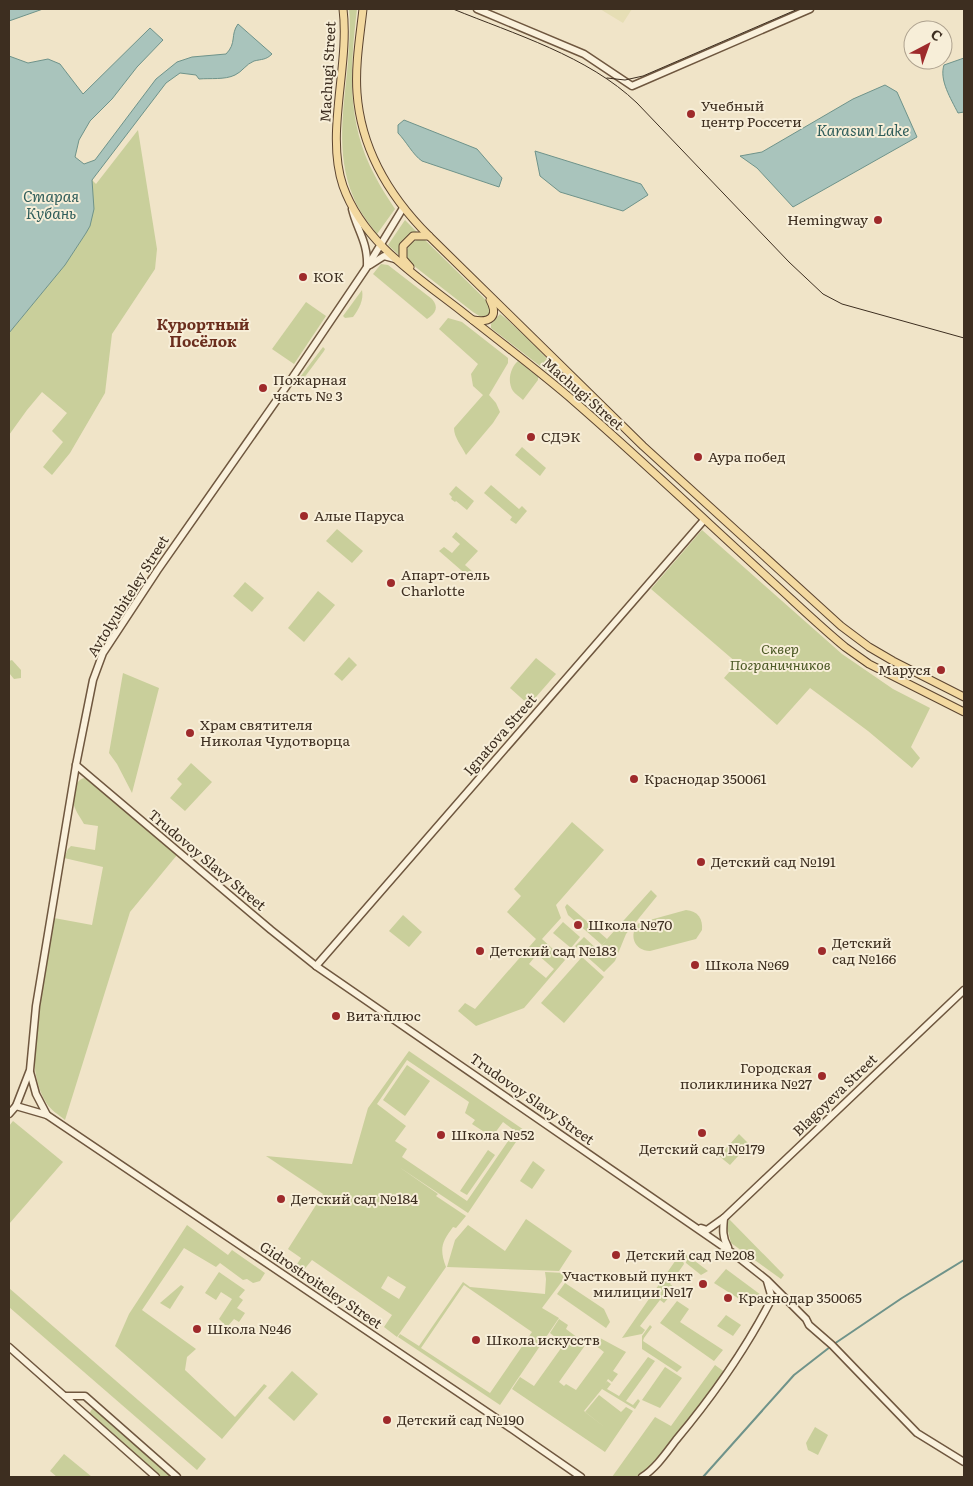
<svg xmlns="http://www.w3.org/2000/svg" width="973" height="1486" viewBox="0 0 973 1486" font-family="Literata,serif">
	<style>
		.farmland { fill: #e6deb5 }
		.green { fill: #c9cf9b; fill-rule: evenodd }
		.water { fill: #a9c4bc; stroke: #6f938a }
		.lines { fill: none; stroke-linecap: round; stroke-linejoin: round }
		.stream { stroke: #6f938a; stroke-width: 2 }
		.secondary-casing { stroke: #6f573f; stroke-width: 9 }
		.primary-casing { stroke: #5b4430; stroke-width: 9 }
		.secondary { stroke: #faf1dc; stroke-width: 6 }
		.primary { stroke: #f3d9a0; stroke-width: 7 }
		.tram { stroke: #3d2e20; stroke-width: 1 }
		.poi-dot { fill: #9e2a2b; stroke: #f7eed8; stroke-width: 2 }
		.labels { text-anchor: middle; stroke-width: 4; stroke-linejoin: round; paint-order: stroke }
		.street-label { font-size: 14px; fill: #3d2e20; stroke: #f7eed8 }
		.poi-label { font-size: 14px; fill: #3d2e20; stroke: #f7eed8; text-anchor: start }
		.park-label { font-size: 14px; font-style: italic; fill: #4d5a26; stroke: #f7eed8 }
		.water-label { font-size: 15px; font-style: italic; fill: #2f5d5a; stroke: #f7eed8 }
		.neighbourhood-label { font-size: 15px; font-weight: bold; fill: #6b2e1e; stroke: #f7eed8 }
	</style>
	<rect width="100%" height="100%" fill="#f0e4c8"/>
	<path class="farmland" d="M600,9H632L623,23Z"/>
	<g class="green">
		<path d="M349,9H357C350,68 346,122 375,176C381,188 388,198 395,209L377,234C368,222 358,210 353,196C335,153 344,107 348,62C349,45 351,27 349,9Z"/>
		<path d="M138,130L157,249L155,269L112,334L105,393L70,453L52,475L43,467L63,442L52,431L67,413L42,392L27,410L9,435V333L65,265L86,233L92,180L96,184Z"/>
		<path d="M405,220L418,233H413C403,239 398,245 400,256L388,245Z"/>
		<path d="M420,239H424L488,302C491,308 491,311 488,316L481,317L473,312L409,262C402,252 409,241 420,239Z"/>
		<path d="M381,264L388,265L432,299C439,307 436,313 427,319L373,274Z"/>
		<path d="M362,290C364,300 359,309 353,317L345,318L343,316Z"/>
		<path d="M306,302L326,316L294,364L272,349Z"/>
		<path d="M500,314C510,320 574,384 577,393L571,390L491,328V324Z"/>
		<path d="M448,318L462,322L508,358V363L489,395L496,403L500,412L493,423L466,455C462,446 454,438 454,428L483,395L473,386L471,374L478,364L439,329Z"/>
		<path d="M323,347L325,349L324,351L298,386L296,385L297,381Z"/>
		<path d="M518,361L538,377V380L523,400C520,397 515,394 513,391C507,382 510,368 518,361Z"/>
		<path d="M522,447L546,468L540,476L515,455Z"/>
		<path d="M491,485L519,509L522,506L527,511L516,524L510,520L512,517L484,493Z"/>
		<path d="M456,486L474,501L467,510L456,501L455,502L451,499L452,497L449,494Z"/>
		<path d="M337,529L363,551L352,563L326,541Z"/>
		<path d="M702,530L842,654L893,689L930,708L911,747L920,758L912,768L868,731L810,688L777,725L724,678L737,663L651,589Z"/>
		<path d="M456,532L478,551L465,565L473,572L469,577L439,551L444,547L452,553L460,544L452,537Z"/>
		<path d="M245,582L264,598L252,612L233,596Z"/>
		<path d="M318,591L335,605L304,642L288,628Z"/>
		<path d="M349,657L357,665L342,681L334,674Z"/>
		<path d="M536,658L556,674L529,705L510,688Z"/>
		<path d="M12,660L21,670V678L14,679L9,673V661Z"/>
		<path d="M123,673L159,688L132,793L117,764L109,753Z"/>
		<path d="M191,763L212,782L185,811L170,798L182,784L177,779Z"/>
		<path d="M85,778L91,781L177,855L130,912L65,1120C59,1115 51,1110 47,1104C34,1084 33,1058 34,1035L54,918L92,925L103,867L64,858L68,849L71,846L95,850L98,826L84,824C80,817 74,809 73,801C73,793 75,779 85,778Z"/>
		<path d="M572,822L604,850L556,905L561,918L542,939L565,960L524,1008L476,1026L458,1011L465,1003L475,1009L536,939L507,912L521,896L514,889ZM537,954L554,969L546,978L529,964Z"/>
		<path d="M651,890L657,896L626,934L615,961L604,972L575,946L584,937L598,950L607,940L602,945L568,915L565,907L567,904L607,939Z"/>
		<path d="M686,910C698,911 703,919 702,930L696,939L650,951C634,951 628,934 639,923Z"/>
		<path d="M403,915L422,932L409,947L389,931Z"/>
		<path d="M563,922L580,937L571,948L553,933Z"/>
		<path d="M582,957L604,977L564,1023L541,1003Z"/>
		<path d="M409,1051L524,1130L468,1213L399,1167L438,1194L436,1196L466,1216L456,1228L453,1227C442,1242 439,1248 446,1267L397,1337L384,1327L392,1315L312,1260L302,1272L295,1267L301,1258L288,1249L323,1194L266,1156L352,1164L368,1108ZM407,1060L469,1102L465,1113L475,1120L472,1124L492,1137L503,1122L515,1131L467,1201L402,1157L407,1149L395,1141L406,1126L377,1104ZM388,1276L406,1287L399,1299L381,1288Z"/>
		<path d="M407,1065L430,1081L405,1116L383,1100Z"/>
		<path d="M13,1121L63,1162L9,1224V1126Z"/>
		<path d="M739,1134L749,1144L730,1165L719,1156Z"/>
		<path d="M488,1150L495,1155L467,1195L460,1191Z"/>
		<path d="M533,1161L545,1170L532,1189L520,1181Z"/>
		<path d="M526,1219L572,1251L559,1271L447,1267L455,1240L468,1225L505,1251Z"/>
		<path d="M729,1219L784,1275L781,1279L731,1243L727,1227Z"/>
		<path d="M187,1225L228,1255L232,1250L265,1273L260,1281L253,1283L247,1279L243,1280L220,1263L216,1267L184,1248L142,1310L196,1349L187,1357L185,1370L235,1417L264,1384L267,1386L222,1439L115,1346L129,1314Z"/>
		<path d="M683,1252L708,1271L701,1275L686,1263Z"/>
		<path d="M680,1254L684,1264L670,1284L676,1289L664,1303L660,1300L640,1326L645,1330L642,1334L622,1338Z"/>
		<path d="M726,1269L761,1295L752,1307L714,1283Z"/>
		<path d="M219,1272L245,1290L239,1297L243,1300L237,1308L245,1313L239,1322L234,1319L227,1327L219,1319L232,1299L221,1292L216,1300L205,1293Z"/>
		<path d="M545,1272L564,1273L563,1280L542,1308L559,1318L500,1405L398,1337L400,1334L419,1346L463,1282L470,1287L545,1294L546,1279ZM464,1285L532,1332L490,1393L421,1348Z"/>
		<path d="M565,1283L604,1309L610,1322L606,1328L557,1294Z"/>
		<path d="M181,1285L184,1287L170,1309L160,1303Z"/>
		<path d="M9,1288L206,1459L197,1470L9,1307Z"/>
		<path d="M677,1301L689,1309L680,1322L723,1350L714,1361L660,1323Z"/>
		<path d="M726,1315L741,1325L733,1336L717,1326Z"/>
		<path d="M559,1319L568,1325L566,1329L586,1344L559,1382L564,1386L566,1384L576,1390L604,1352L595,1345L600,1338L626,1352L613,1371L618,1374L612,1382L608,1379L605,1384L607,1381L611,1384L607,1389L619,1396L648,1357L655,1361L626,1401L633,1405L638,1399L640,1401L635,1409L602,1389L584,1411L607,1429L585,1412L599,1395L621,1412L626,1407L633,1411L605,1452L512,1389L520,1377L534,1386L564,1344L550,1333Z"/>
		<path d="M650,1325L652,1327L644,1338L643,1341L682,1367L677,1372L642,1349V1336Z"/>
		<path d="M715,1365L726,1373L652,1467L640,1477H612L655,1417L671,1426Z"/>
		<path d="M665,1367L682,1378L660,1408L642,1400Z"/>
		<path d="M292,1371L318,1394L294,1421L268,1398Z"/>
		<path d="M92,1409H94L173,1477H161L89,1414Z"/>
		<path d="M815,1427L828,1435L818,1455L808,1450L806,1443Z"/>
		<path d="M64,1454L92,1477H57L50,1471Z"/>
	</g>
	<g class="water">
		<path d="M9,9H43L9,21Z"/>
		<path d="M238,24L272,54C266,60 262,59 254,61C246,64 242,72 235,75C225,80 210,78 199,79L196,75L180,73L166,83L92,180L94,209L90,226L86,233L65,265L9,333V56L28,63L48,59L60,64L83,94L150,28L163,40L137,67L112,99L90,121L79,140L75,157L84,164L95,160L156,79L177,62L192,57L226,54C237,43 230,35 238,24Z"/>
		<path d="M964,58V112L958,113C951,99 939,80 944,65Z"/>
		<path d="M885,85L897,92L917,137L793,207L757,168L740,156L762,152L853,99Z"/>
		<path d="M404,120L477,149L502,178L499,187L422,161C413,155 406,141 398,133V125Z"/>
		<path d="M535,151L641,184L648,195L623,211L560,192L540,176Z"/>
	</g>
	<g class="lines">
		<g class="stream">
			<path d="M834,1344L902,1298L964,1260"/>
			<path d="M703,1477L794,1375L830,1347"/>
		</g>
		<g class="secondary-casing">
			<g id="secondary">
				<path d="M477,9L584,54L632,86L810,9"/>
				<path d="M352,209C357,230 368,242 367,266"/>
				<path d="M370,265L384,256L395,259"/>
				<path d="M76,765L271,930L316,966L734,1254L767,1280L806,1319L809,1325L832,1345L917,1433L964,1462"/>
				<path d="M316,966L704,520"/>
				<path d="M30,1072L36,1094L47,1115"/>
				<path d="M16,1106L47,1115L493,1416L581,1477"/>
				<path d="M9,1114L16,1106L30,1070L36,1006L76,765L93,680L103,653L157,571L288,384L367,267L403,208"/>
				<path d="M724,1218C723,1229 722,1237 728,1247"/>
				<path d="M701,1228L707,1230L724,1218L964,990"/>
				<path d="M9,1347L156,1477"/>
				<path d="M65,1396H85L177,1477"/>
				<path d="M642,1477C656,1468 666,1453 676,1440C712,1397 744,1352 770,1302L771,1295L767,1281"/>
			</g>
		</g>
		<g class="primary-casing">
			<g id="primary">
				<path d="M343,9C350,65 325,133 343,186C363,242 415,275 460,310C499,341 538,370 575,402C644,462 710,525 777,586C800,607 822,628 845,647L869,664L964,712"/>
				<path d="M363,9C360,36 355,65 357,93C361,149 390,197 429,236L643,446L841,626L869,647L893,661L964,697"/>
				<path d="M410,267L403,259V246L413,236H429"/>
				<path d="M473,320C490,323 499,317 490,300"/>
			</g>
		</g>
		<use href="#secondary" class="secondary"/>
		<use href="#primary" class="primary"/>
		<g class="tram">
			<path d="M453,9C514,34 588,56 637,103L789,262L823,294L842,304L964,338"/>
			<path d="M607,78L625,80L643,76L798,9"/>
		</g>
	</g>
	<g class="poi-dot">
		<circle cx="691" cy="114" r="5"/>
		<circle cx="878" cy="220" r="5"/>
		<circle cx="303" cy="277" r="5"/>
		<circle cx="263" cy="388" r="5"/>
		<circle cx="531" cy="437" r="5"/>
		<circle cx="698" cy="457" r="5"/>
		<circle cx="304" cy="516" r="5"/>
		<circle cx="391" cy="583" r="5"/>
		<circle cx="941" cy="670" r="5"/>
		<circle cx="190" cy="733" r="5"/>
		<circle cx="634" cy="779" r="5"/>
		<circle cx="701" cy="862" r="5"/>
		<circle cx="578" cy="925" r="5"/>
		<circle cx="480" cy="951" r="5"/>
		<circle cx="822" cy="951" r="5"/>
		<circle cx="695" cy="965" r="5"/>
		<circle cx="336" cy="1016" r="5"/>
		<circle cx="822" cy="1076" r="5"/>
		<circle cx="702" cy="1133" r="5"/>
		<circle cx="441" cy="1135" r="5"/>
		<circle cx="281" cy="1199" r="5"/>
		<circle cx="616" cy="1255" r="5"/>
		<circle cx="703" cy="1284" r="5"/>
		<circle cx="728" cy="1298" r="5"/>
		<circle cx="197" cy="1329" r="5"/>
		<circle cx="476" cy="1340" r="5"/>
		<circle cx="387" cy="1420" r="5"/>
	</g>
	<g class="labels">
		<g class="street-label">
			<text transform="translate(328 72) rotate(-87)" y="5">Machugi Street</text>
			<text transform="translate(583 394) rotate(41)" y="5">Machugi Street</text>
			<text transform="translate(128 596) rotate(-58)" y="5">Avtolyubiteley Street</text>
			<text transform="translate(500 735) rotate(-49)" y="5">Ignatova Street</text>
			<text transform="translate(207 860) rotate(40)" y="5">Trudovoy Slavy Street</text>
			<text transform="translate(835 1095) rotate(-44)" y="5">Blagoyeva Street</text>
			<text transform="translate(532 1099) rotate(35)" y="5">Trudovoy Slavy Street</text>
			<text transform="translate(321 1285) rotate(34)" y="5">Gidrostroiteley Street</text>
		</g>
		<g class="poi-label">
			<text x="701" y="111">Учебный<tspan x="701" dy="16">центр Россети</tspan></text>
			<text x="868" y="225" text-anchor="end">Hemingway</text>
			<text x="313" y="282">КОК</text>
			<text x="273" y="385">Пожарная<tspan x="273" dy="16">часть № 3</tspan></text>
			<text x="541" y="442">СДЭК</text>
			<text x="708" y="462">Аура побед</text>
			<text x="314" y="521">Алые Паруса</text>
			<text x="401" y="580">Апарт-отель<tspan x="401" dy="16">Charlotte</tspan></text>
			<text x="931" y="675" text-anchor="end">Маруся</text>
			<text x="200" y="730">Храм святителя<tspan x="200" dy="16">Николая Чудотворца</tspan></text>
			<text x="644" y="784">Краснодар 350061</text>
			<text x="711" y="867">Детский сад №191</text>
			<text x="588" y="930">Школа №70</text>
			<text x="832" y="948">Детский<tspan x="832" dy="16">сад №166</tspan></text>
			<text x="490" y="956">Детский сад №183</text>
			<text x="705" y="970">Школа №69</text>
			<text x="346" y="1021">Вита плюс</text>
			<text x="812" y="1073" text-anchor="end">Городская<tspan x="812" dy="16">поликлиника №27</tspan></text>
			<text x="451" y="1140">Школа №52</text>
			<text x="702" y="1154" text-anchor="middle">Детский сад №179</text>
			<text x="291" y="1204">Детский сад №184</text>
			<text x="626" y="1260">Детский сад №208</text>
			<text x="693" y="1281" text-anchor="end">Участковый пункт<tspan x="693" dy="16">милиции №17</tspan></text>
			<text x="738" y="1303">Краснодар 350065</text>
			<text x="207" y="1334">Школа №46</text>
			<text x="486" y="1345">Школа искусств</text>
			<text x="397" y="1425">Детский сад №190</text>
		</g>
		<g class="park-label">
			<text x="780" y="654">Сквер<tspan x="780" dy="16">Пограничников</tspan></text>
		</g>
		<g class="water-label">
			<text x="863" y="136">Karasun Lake</text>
			<text x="51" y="202">Старая<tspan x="51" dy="17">Кубань</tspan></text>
		</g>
		<g class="neighbourhood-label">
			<text x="203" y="330">Курортный<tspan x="203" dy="17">Посёлок</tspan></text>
		</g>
	</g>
	<rect width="973" height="1486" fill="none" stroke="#3d2e20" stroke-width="20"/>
	<g transform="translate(928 45) rotate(41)"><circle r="24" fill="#f7eed8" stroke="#ada18e"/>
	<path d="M0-4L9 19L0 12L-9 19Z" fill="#9e2a2b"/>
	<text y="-8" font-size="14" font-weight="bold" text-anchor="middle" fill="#3d2e20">С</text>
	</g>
</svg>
